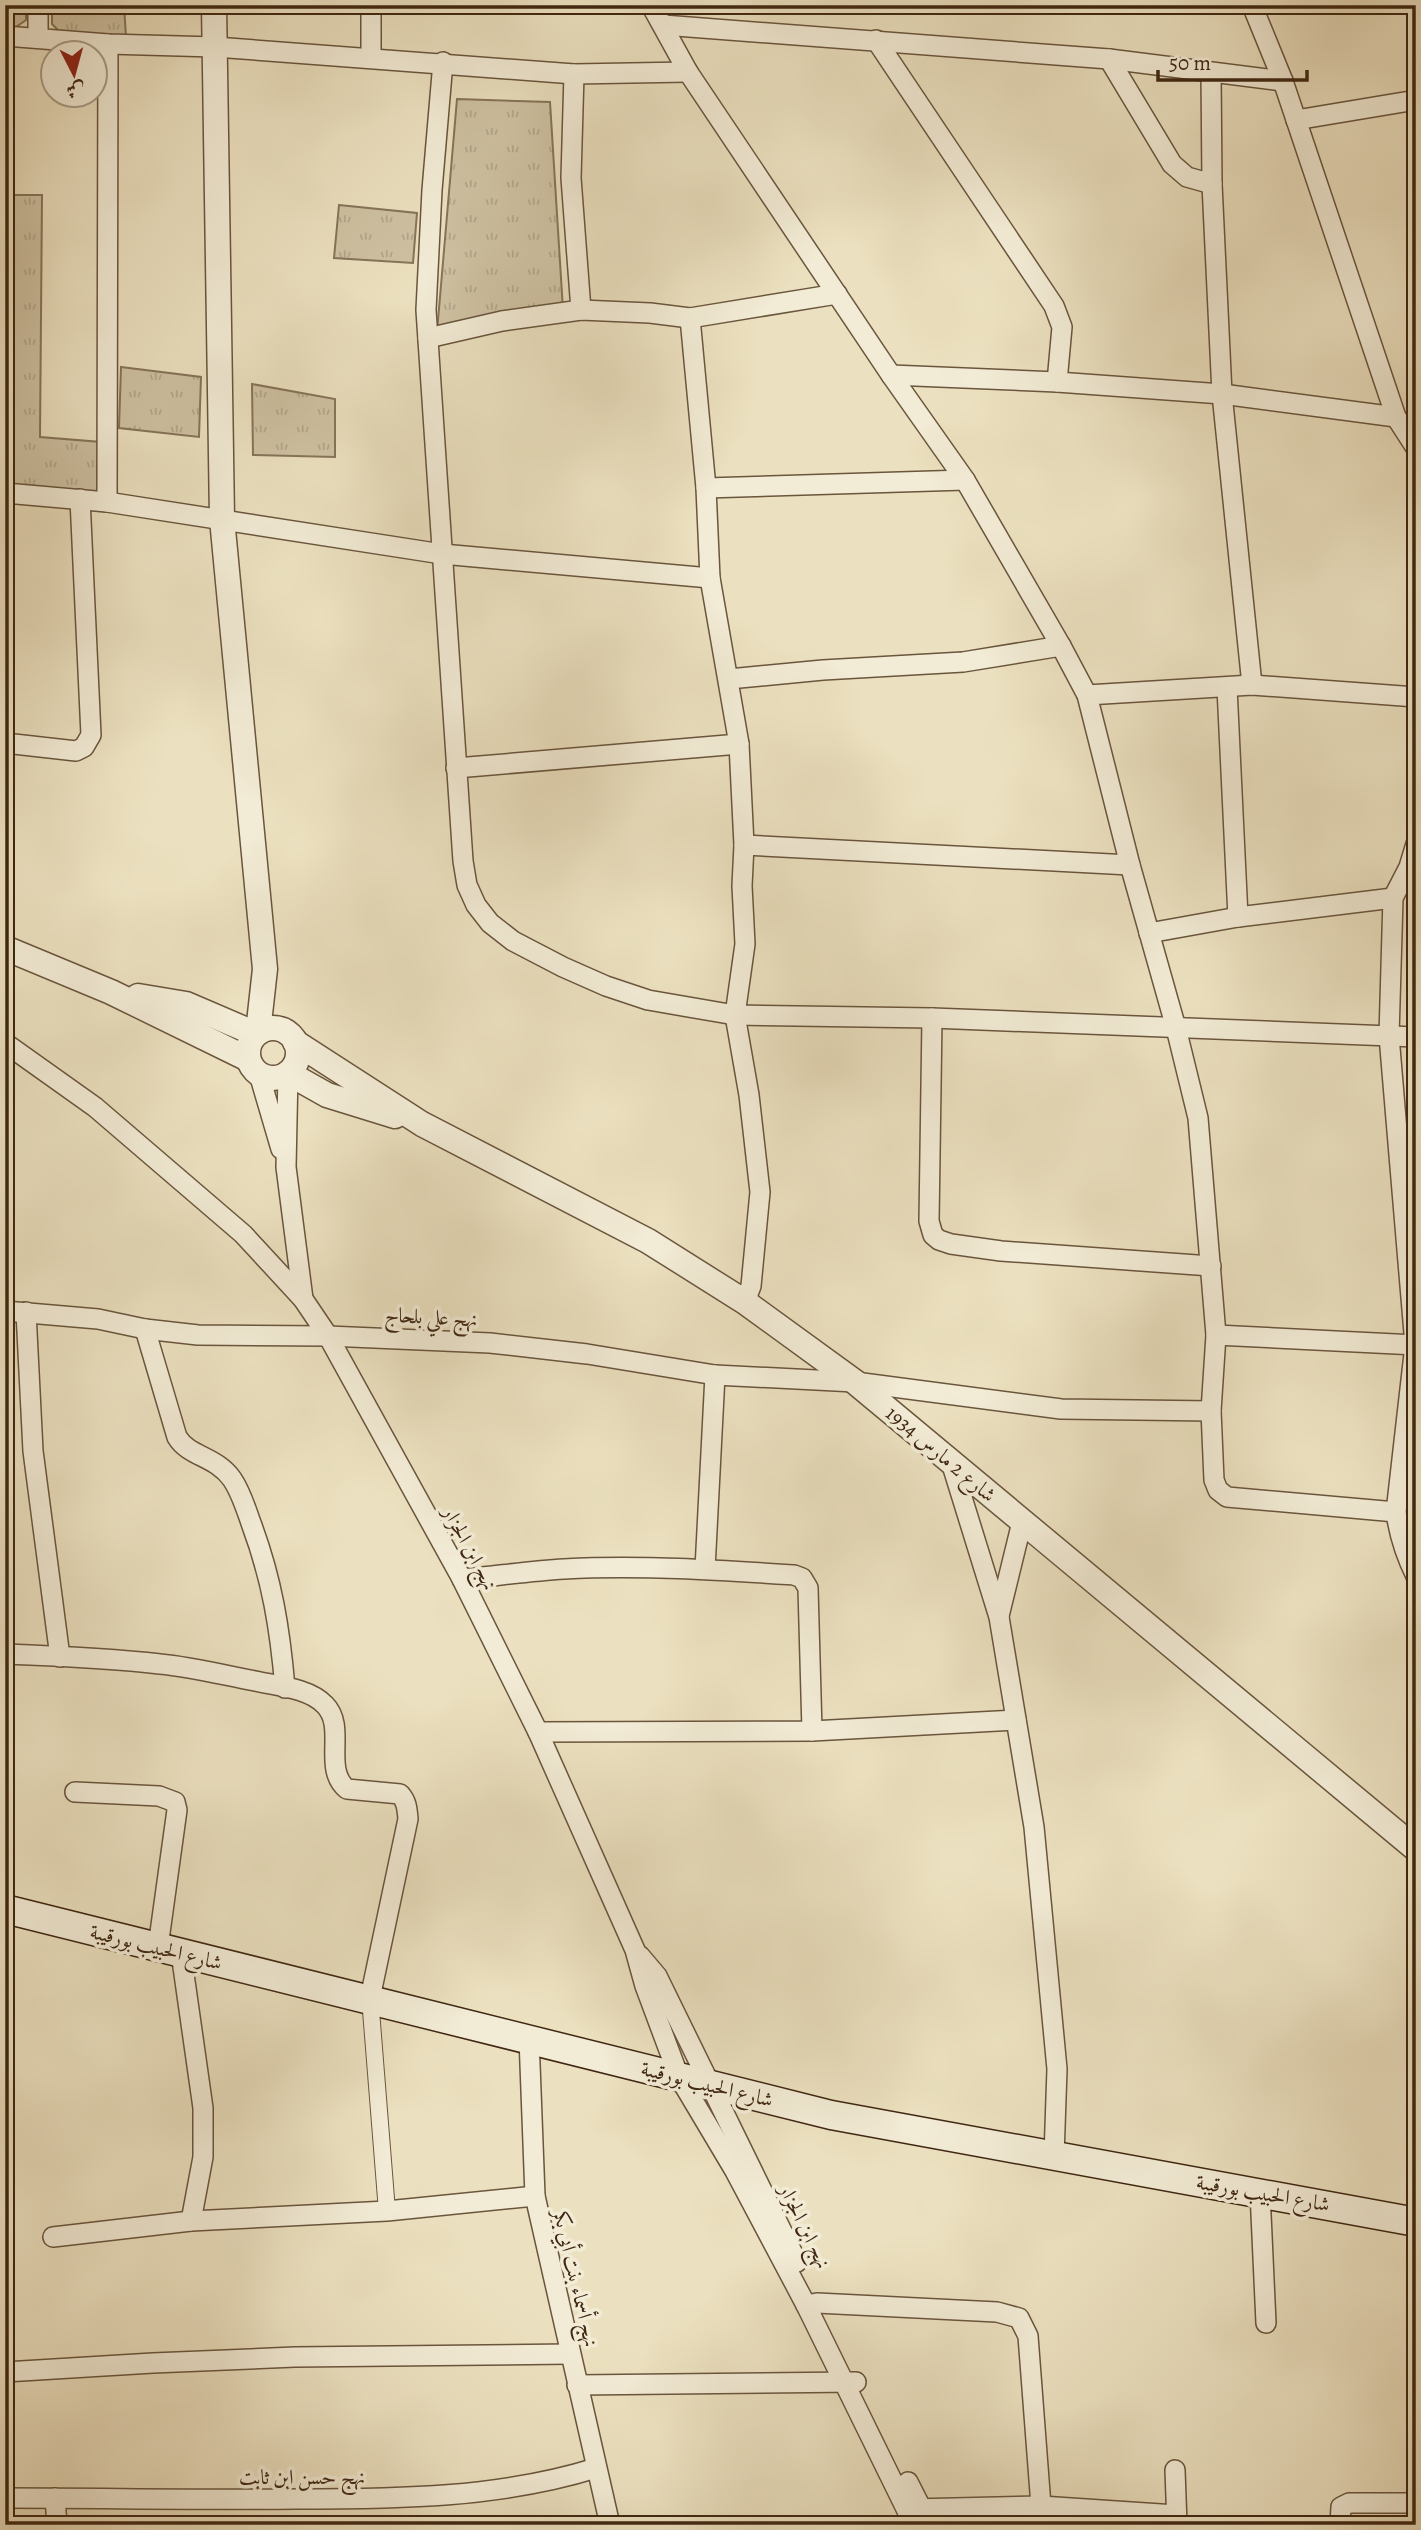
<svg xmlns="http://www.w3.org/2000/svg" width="1421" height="2530" viewBox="0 0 1421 2530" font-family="Alegreya,Amiri,serif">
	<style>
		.grass { fill: url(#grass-tufts); stroke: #86745a; stroke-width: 2 }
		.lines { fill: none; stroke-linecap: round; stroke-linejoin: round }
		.pedestrian-casing { stroke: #6a553d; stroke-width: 18 }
		.minor-casing { stroke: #6a553d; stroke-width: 22 }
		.tertiary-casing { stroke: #6a553d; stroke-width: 27 }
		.secondary-casing { stroke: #3f2712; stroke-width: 31 }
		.pedestrian { stroke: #f2ebd5; stroke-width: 16 }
		.minor { stroke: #f2ebd5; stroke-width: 19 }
		.tertiary { stroke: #f2ebd5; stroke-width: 24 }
		.secondary { stroke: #f2ebd5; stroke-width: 28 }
		.labels { text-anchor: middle; stroke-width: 7; stroke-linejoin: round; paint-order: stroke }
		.street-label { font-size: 21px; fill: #3f2712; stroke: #f2ebd5 }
	</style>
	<defs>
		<pattern id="grass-tufts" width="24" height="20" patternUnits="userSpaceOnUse" patternTransform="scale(1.75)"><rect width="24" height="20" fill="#cec1a2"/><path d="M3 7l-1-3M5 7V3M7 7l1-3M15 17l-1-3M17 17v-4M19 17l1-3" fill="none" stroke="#b2a68a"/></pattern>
	</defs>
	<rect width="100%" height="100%" fill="#ebe0bf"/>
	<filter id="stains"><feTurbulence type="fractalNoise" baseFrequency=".00286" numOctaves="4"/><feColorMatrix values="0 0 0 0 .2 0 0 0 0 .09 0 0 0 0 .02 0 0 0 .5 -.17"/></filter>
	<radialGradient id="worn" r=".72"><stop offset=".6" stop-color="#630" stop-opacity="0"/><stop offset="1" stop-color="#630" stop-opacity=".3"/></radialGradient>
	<g class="grass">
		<path d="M5,5H26V20L16,27H5Z"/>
		<path d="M52,5H124L126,37L62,34L52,24Z"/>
		<path d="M457,99L550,102L563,310L437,332Z"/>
		<path d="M5,195H42L40,437L101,442L100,491L95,496L5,492Z"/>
		<path d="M339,205L417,213L413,263L334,258Z"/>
		<path d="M121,367L201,377L199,437L119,428Z"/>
		<path d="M252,384L335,399V457L253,455Z"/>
	</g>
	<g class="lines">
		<g class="pedestrian-casing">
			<path id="pedestrian" d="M370,1998L387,2211"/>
		</g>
		<g class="minor-casing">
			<g id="minor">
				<path d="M38,5V38"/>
				<path d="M371,5V58"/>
				<path d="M1252,5L1283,81L1396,417L1416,448"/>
				<path d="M663,25L1109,59L1283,81"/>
				<path d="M5,36L108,44L215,47L574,74L688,72"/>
				<path d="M876,40L1054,306L1062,327L1057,382"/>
				<path d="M1109,59L1172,164L1187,177L1212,184"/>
				<path d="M443,62L432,190L426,310L463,861L467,885L476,905L490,923L513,941L563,967L606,986L648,1000L735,1015L932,1018L1416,1037"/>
				<path d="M1211,73L1212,184L1222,394L1252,685"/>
				<path d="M574,74L571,178L581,310"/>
				<path d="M1296,120L1416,100"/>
				<path d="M690,318L706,488L710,578L739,744L744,845L742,886L745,944L735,1015L749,1095L760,1192L751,1286L745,1302"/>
				<path d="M428,338L502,321L581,310L650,313L690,318L837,294"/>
				<path d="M891,375L1057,382L1222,394L1396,417"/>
				<path d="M706,488L965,480"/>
				<path d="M5,493L107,502L442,554L710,578"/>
				<path d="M107,502L108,44"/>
				<path d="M729,679L823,670L963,662L1061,646"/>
				<path d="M1227,688L1238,917"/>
				<path d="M1087,695L1252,685L1416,697"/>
				<path d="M5,743L76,751L84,747L91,735L80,499"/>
				<path d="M456,768L739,744"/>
				<path d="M1416,844L1409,867L1393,898L1389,1036L1415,1345L1396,1512C1399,1535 1405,1554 1416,1576"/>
				<path d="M744,845L1130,865"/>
				<path d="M1149,933L1238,917L1393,898"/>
				<path d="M932,1018L929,1221L933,1235L939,1240L951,1244L1001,1251L1211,1266"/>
				<path d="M5,1043L95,1107L243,1234L303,1299"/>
				<path d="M288,1073L286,1167L303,1299L328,1336L462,1579L538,1732L635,1950L645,1986L679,2077L735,2171L806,2305L914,2525"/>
				<path d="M259,1074L281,1149"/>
				<path d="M5,1311L98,1319L145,1329L198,1335L328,1336L490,1343L587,1354L715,1375L855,1382L1061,1409L1211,1411L1216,1335L1198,1118L1176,1028L1130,865L1087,695L1061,646L965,480L891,375L688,72L651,5"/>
				<path d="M26,1312L33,1451L60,1657"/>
				<path d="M145,1329L177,1437C189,1457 216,1456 232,1479C241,1492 246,1509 251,1523C272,1579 280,1629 285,1688"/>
				<path d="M1216,1335L1416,1345"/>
				<path d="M1211,1411L1214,1480L1218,1490L1227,1497L1396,1512"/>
				<path d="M951,1462L999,1617L1034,1827L1057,2069L1054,2156"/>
				<path d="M705,1569L715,1375"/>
				<path d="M462,1579C496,1576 530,1571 564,1569C641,1565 717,1570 794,1575L802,1578L808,1588L812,1731"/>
				<path d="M999,1616L1022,1522"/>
				<path d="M5,1654C57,1656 109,1658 160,1664C192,1667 223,1675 255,1681C277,1686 309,1688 325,1705C347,1727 322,1769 347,1789L400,1794C407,1802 407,1809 408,1819L370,1998"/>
				<path d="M538,1732L812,1731L1016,1720"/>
				<path d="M75,1792L159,1796L175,1802L177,1810L158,1947"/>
				<path d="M181,1953L203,2108V2157L191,2221"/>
				<path d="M640,1956L657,1976L797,2262"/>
				<path d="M529,2038L535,2196L610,2525"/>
				<path d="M1260,2192L1266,2323"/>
				<path d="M53,2237L191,2221L387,2211L535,2196"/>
				<path d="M806,2305L817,2303L997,2312L1019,2318L1028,2336L1041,2506"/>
				<path d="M5,2372L153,2363L295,2357L570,2354"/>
				<path d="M577,2385L856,2382"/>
				<path d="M1175,2470L1177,2525"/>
				<path d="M908,2482L930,2525"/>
				<path d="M5,2498C102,2498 200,2500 297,2499C397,2499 500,2498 596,2468"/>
				<path d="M55,2498L57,2525"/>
				<path d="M911,2509L1041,2506L1176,2515"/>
				<path d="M1340,2525L1341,2507L1349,2503H1416"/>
			</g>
		</g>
		<g class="tertiary-casing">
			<g id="tertiary">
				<path d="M214,5L222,519L265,969L258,1032"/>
				<path d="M5,948L111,992L248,1059"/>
				<path d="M138,996L186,1004L256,1034"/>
				<circle cx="273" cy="1053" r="25"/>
				<path d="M295,1042L422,1124L648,1241L745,1302L855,1382L1416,1849"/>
				<path d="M288,1073L327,1095L395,1116"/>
			</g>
		</g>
		<g class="secondary-casing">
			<path id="secondary" d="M5,1909L831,2115L1416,2222"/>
		</g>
		<use href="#pedestrian" class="pedestrian"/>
		<use href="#minor" class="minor"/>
		<use href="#tertiary" class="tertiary"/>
		<use href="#secondary" class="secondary"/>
	</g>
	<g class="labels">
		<g class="street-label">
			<text transform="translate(431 1317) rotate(3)" y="7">نهج علي بلحاج</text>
			<text transform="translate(941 1454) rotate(40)" y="7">شارع 2 مارس 1934</text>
			<text transform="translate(470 1548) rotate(62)" y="7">نهج ابن الجزار</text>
			<text transform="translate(156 1947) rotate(14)" y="7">شارع الحبيب بورقيبة</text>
			<text transform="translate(707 2084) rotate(14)" y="7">شارع الحبيب بورقيبة</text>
			<text transform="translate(1263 2193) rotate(10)" y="7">شارع الحبيب بورقيبة</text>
			<text transform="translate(805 2226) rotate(64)" y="7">نهج ابن الجزار</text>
			<text transform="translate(576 2278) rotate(77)" y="7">نهج أسماء بنت أبي بكر</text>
			<text x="302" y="2484">نهج حسن ابن ثابت</text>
		</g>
	</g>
	<rect width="1421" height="2530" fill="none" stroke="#ebe0bf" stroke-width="28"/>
	<rect x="7" y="7" width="1407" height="2516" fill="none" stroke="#3f2712" stroke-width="3.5"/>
	<rect x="14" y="14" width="1393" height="2502" fill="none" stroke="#3f2712" stroke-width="2"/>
	<g transform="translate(74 74) rotate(174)"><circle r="33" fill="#f2ebd5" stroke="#aa9d87" stroke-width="2"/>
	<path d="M0-5L12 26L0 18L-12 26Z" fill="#8f2418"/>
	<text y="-10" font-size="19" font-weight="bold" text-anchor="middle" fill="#3f2712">ش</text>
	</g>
	<path d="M1158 70v10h149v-10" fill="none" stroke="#3f2712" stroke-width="3.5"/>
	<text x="1169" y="70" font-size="21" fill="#3f2712" stroke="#f2ebd5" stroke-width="5" paint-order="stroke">50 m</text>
	<rect width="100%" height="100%" filter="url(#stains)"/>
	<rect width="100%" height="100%" fill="url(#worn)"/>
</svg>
